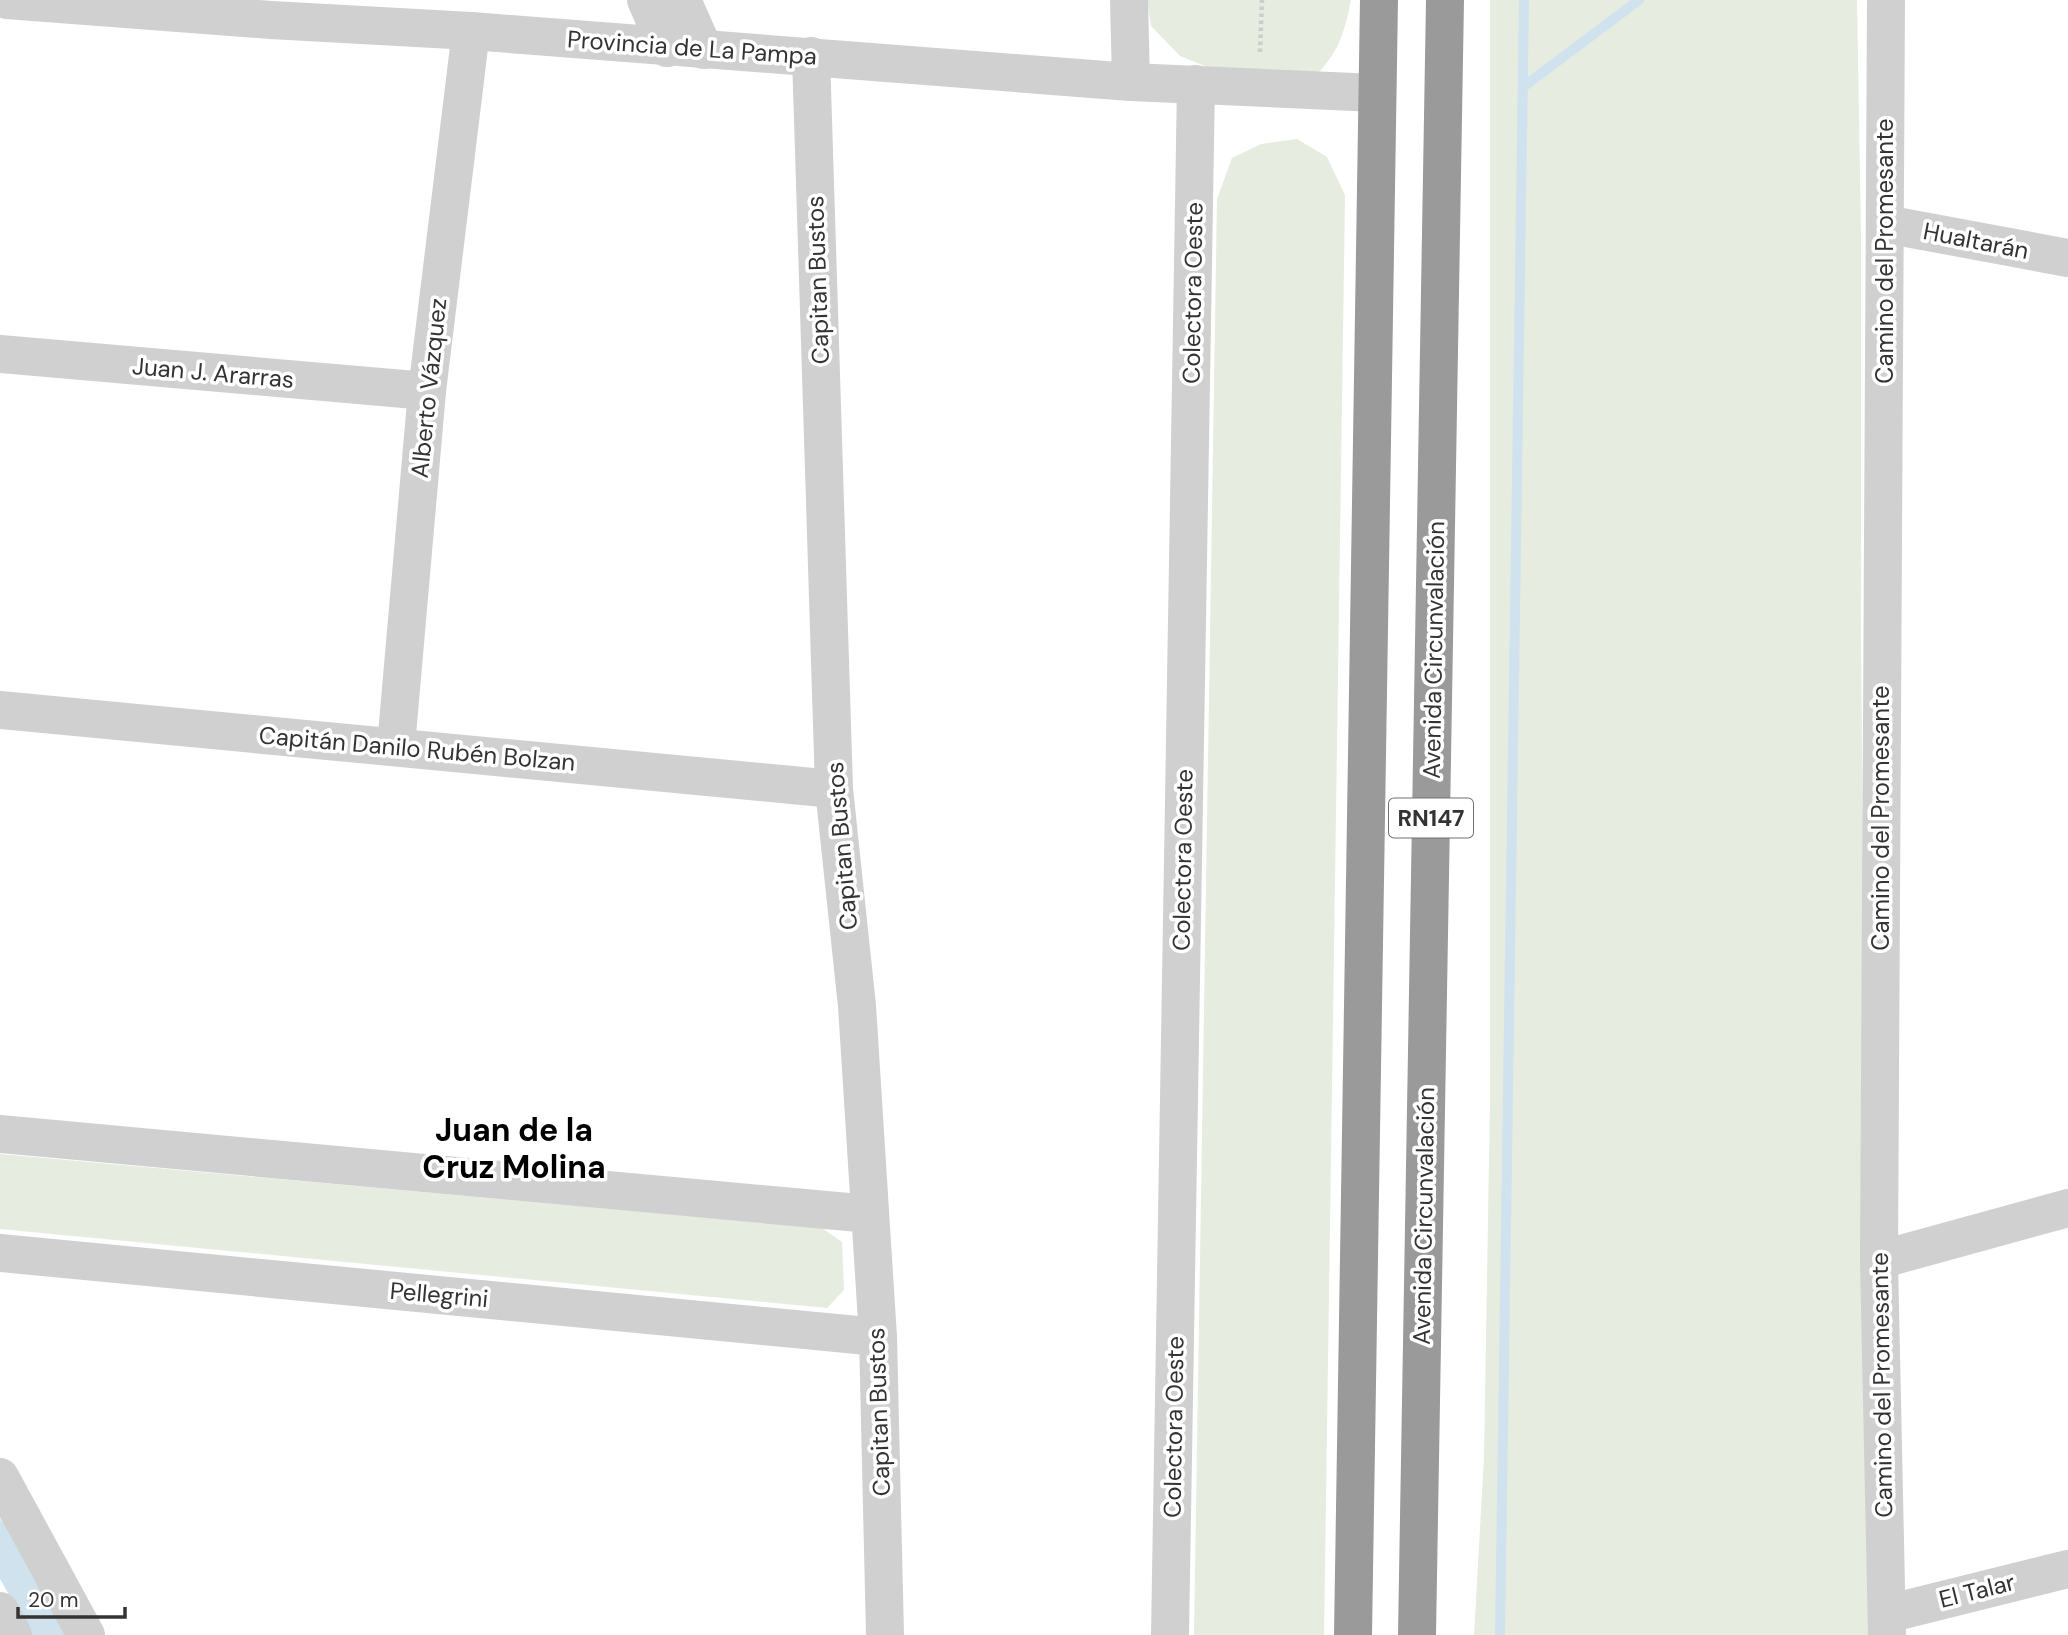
<svg xmlns="http://www.w3.org/2000/svg" width="2068" height="1635" viewBox="0 0 2068 1635" font-family="'DM Sans',sans-serif">
	<style>
		.green { fill: #e6ecdf }
		.lines { fill: none; stroke-linecap: round; stroke-linejoin: round }
		.stream { stroke: #cfe2ee; stroke-width: 10 }
		.canal { stroke: #cfe2ee; stroke-width: 38 }
		.path { stroke: #cdcdcd; stroke-width: 4.5; stroke-dasharray: 3.5 3.5; stroke-linecap: butt }
		.minor { stroke: #d0d0d0; stroke-width: 38 }
		.highway { stroke: #9a9a9a; stroke-width: 38 }
		.labels { text-anchor: middle; stroke-width: 7; stroke-linejoin: round; paint-order: stroke }
		.shield { fill: #fff; stroke: #707070; stroke-width: 2 }
		.shield-label { font-size: 23px; font-weight: bold; fill: #333 }
		.street-label { font-size: 24px; fill: #333; stroke: #fff }
		.district-label { font-size: 32px; font-weight: bold; fill: #000; stroke: #fff }
	</style>
	<rect width="100%" height="100%" fill="#fff"/>
	<g class="green">
		<path d="M1147,0H1351C1344,35 1338,54 1311,80L1220,72L1180,56L1151,26Z"/>
		<path d="M1490,0H1857L1861,235V635L1870,1635H1474L1484,1458L1490,1102Z"/>
		<path d="M1297,139L1327,157L1345,195L1324,1635H1194L1217,199L1232,158L1261,144Z"/>
		<path d="M0,1154L822,1228L842,1242L844,1290L827,1308L0,1229Z"/>
		<path d="M0,1512L67,1635H39L0,1563Z"/>
	</g>
	<g class="lines">
		<g class="stream">
			<path d="M1523,87L1639,0"/>
			<path d="M1500,1635L1524,0"/>
		</g>
		<path class="canal" d="M0,1540L53,1635"/>
		<path class="path" d="M1260,52L1262,0"/>
		<g class="minor">
			<path d="M7,0L271,20L471,31L1131,82L1376,93"/>
			<path d="M646,0L667,48"/>
			<path d="M682,0L704,50"/>
			<path d="M1129,0L1131,82"/>
			<path d="M1886,0L1879,1260L1887,1635"/>
			<path d="M811,56L834,789L857,1006L878,1337L885,1635"/>
			<path d="M1885,224L2068,258"/>
			<path d="M0,354L427,391"/>
			<path d="M0,710L834,789"/>
			<path d="M396,746L427,391L471,31"/>
			<path d="M0,1134L870,1214"/>
			<path d="M0,1253L878,1337"/>
			<path d="M1879,1260L2068,1208"/>
			<path d="M0,1477L86,1635"/>
			<path d="M0,1611L13,1635"/>
			<path d="M1887,1614L2068,1569"/>
			<path d="M1170,1635L1196,84"/>
		</g>
		<g class="highway">
			<path d="M1353,1635L1379,0"/>
			<path d="M1417,1635L1445,0"/>
		</g>
	</g>
	<g class="labels">
		<rect class="shield" x="1389" y="798.5" width="84" height="39" rx="5"/>
		<g class="shield-label">
			<text x="1431" y="826">RN147</text>
		</g>
		<g class="street-label">
			<text transform="translate(692 48) rotate(4)" y="8">Provincia de La Pampa</text>
			<text transform="translate(1976 241) rotate(11)" y="8">Hualtarán</text>
			<text transform="translate(1885 251) rotate(-90)" y="8">Camino del Promesante</text>
			<text transform="translate(818 280) rotate(-92)" y="8">Capitan Bustos</text>
			<text transform="translate(1193 293) rotate(-89)" y="8">Colectora Oeste</text>
			<text transform="translate(213 373) rotate(5)" y="8">Juan J. Ararras</text>
			<text transform="translate(429 388) rotate(-84)" y="8">Alberto Vázquez</text>
			<text transform="translate(1434 650) rotate(-89)" y="8">Avenida Circunvalación</text>
			<text transform="translate(417 749) rotate(5)" y="8">Capitán Danilo Rubén Bolzan</text>
			<text transform="translate(1881 818) rotate(-90)" y="8">Camino del Promesante</text>
			<text transform="translate(842 846) rotate(-95)" y="8">Capitan Bustos</text>
			<text transform="translate(1183 860) rotate(-89)" y="8">Colectora Oeste</text>
			<text transform="translate(1424 1216) rotate(-89)" y="8">Avenida Circunvalación</text>
			<text transform="translate(439 1295) rotate(5)" y="8">Pellegrini</text>
			<text transform="translate(1882 1385) rotate(-91)" y="8">Camino del Promesante</text>
			<text transform="translate(879 1412) rotate(-92)" y="8">Capitan Bustos</text>
			<text transform="translate(1174 1427) rotate(-89)" y="8">Colectora Oeste</text>
			<text transform="translate(1977 1591) rotate(-14)" y="8">El Talar</text>
		</g>
		<g class="district-label">
			<text x="514" y="1141">Juan de la<tspan x="514" dy="37">Cruz Molina</tspan></text>
		</g>
	</g>
	<path d="M18 1607v10h107v-10" fill="none" stroke="#333333" stroke-width="3.5"/>
	<text x="28" y="1607" font-size="21" fill="#333333" stroke="#ffffff" stroke-width="5" paint-order="stroke">20 m</text>
</svg>
